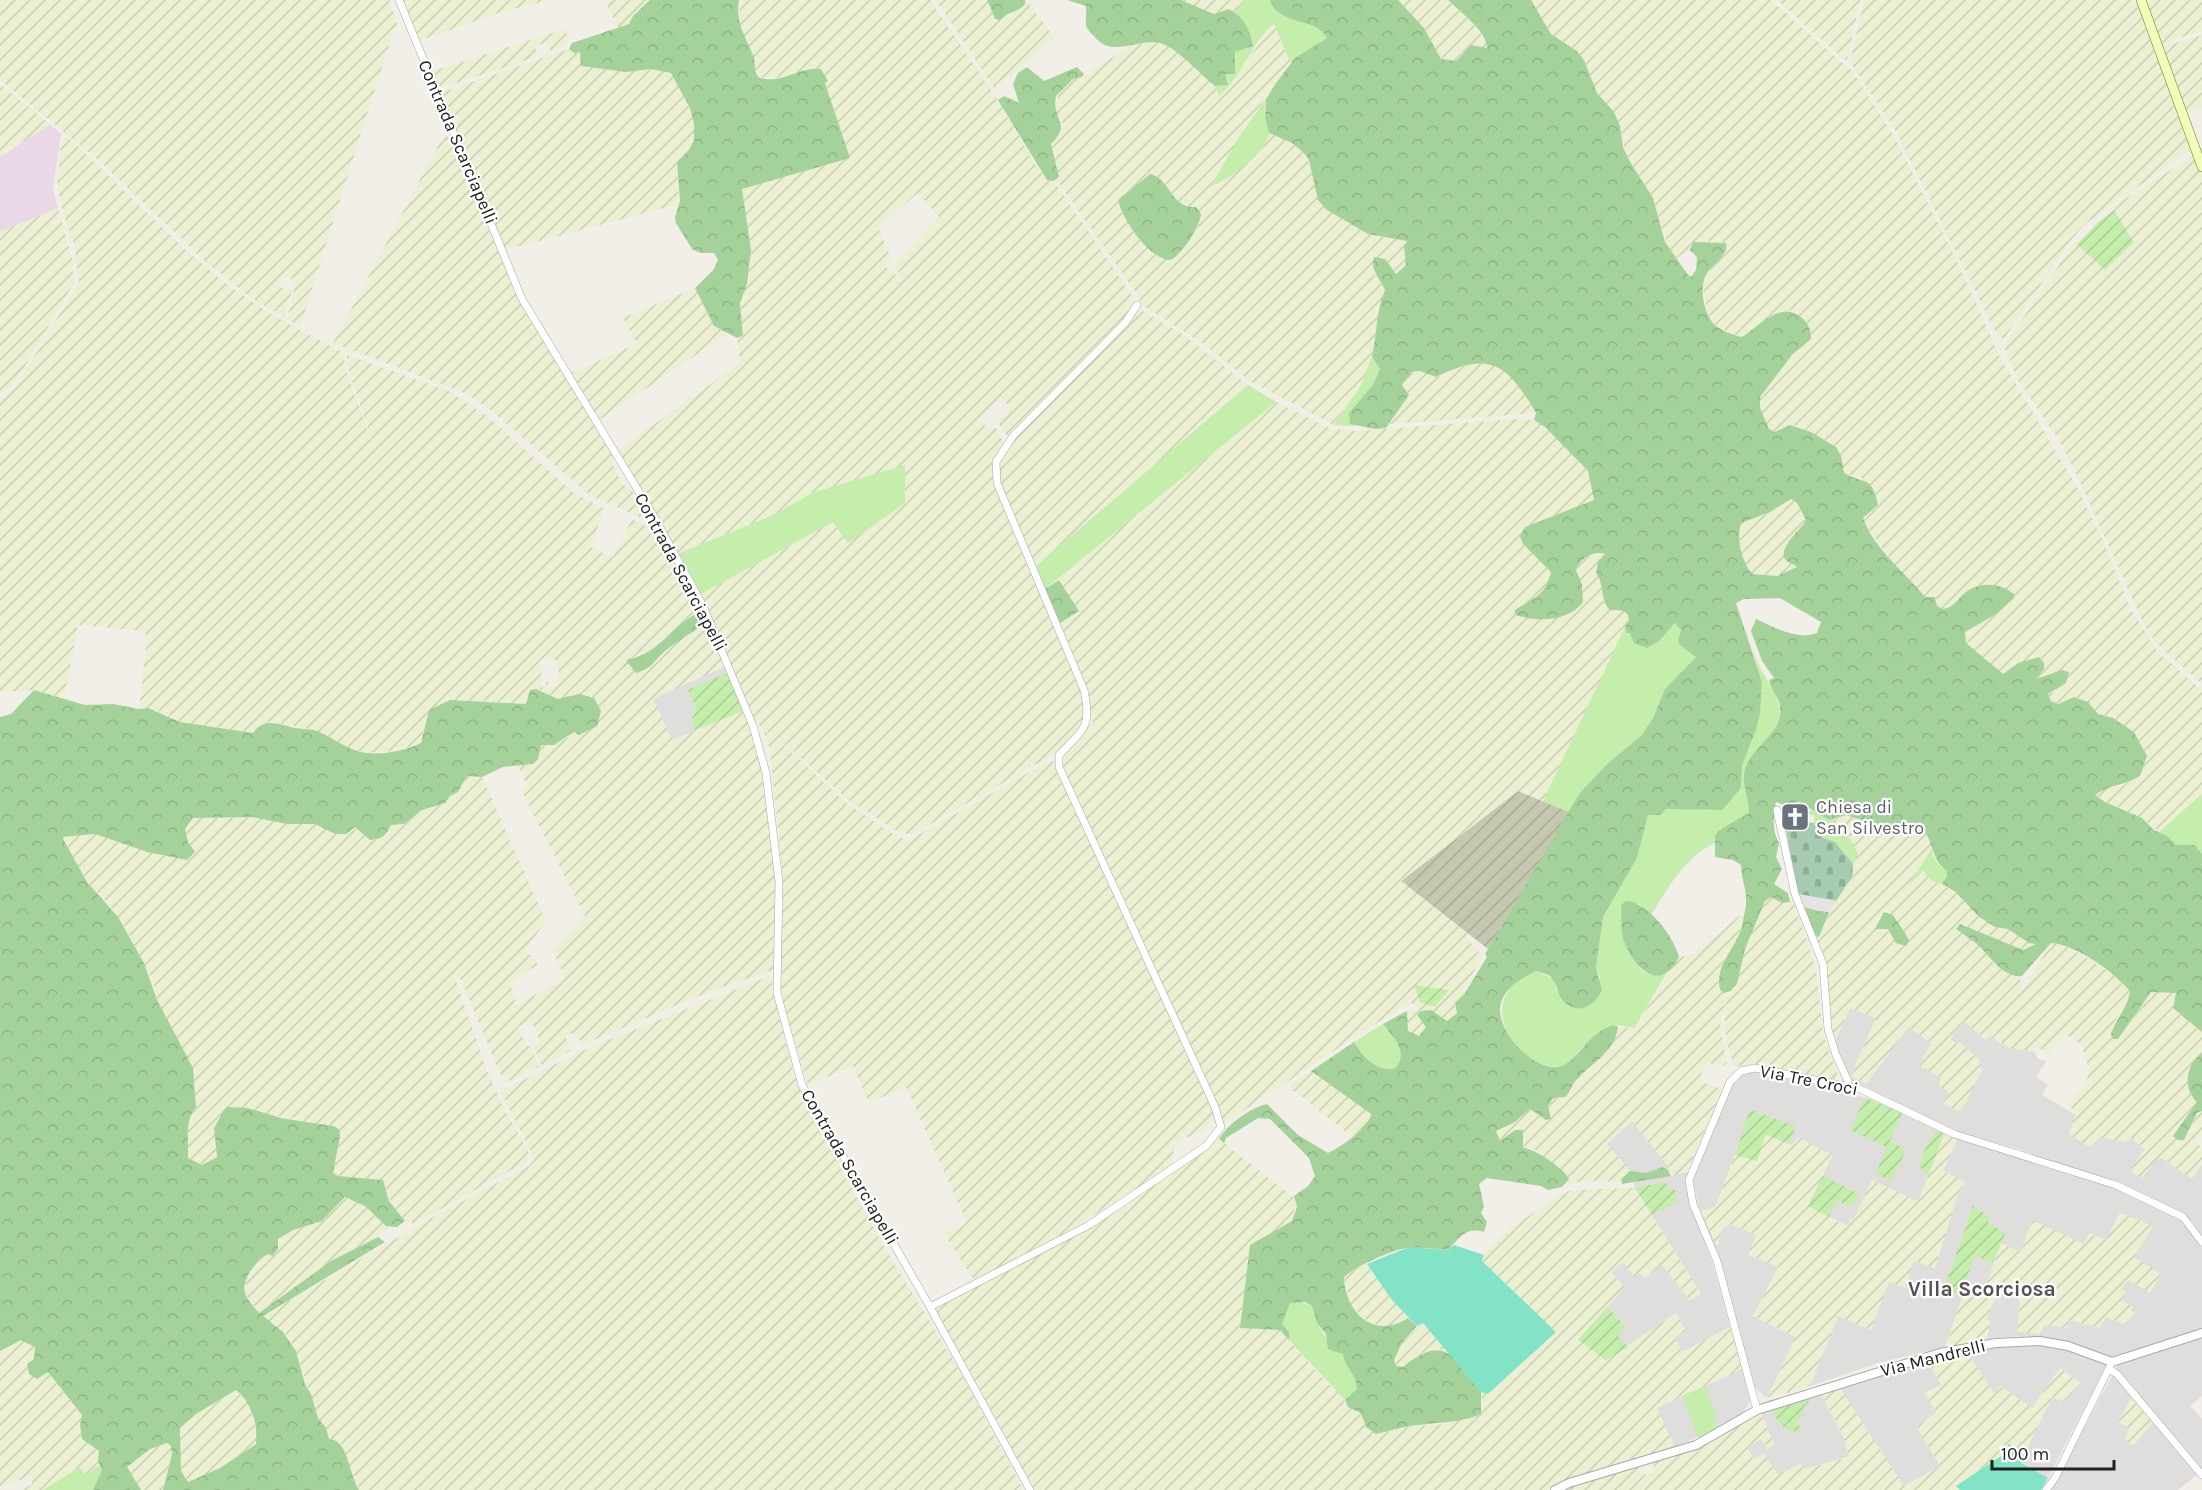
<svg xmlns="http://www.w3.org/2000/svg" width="2202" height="1490" viewBox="0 0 2202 1490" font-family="Karla,sans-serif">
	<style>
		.residential { fill: #dfdedd }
		.industrial { fill: #ebd8e6 }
		.construction { fill: url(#construction-furrows) }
		.farmland { fill: url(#farmland-furrows); fill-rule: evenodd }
		.grass { fill: #c5edab }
		.forest { fill: url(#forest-crowns); fill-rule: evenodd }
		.cemetery { fill: url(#cemetery-stones) }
		.garden { fill: url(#garden-furrows) }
		.pitch { fill: #82e3c6 }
		.parking { fill: #e4e4e4 }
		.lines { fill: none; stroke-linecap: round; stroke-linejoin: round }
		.minor-casing { stroke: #a7a7a7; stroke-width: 8 }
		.tertiary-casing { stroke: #a7a7a7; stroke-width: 10 }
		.secondary-casing { stroke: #667f00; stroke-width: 10 }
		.minor { stroke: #fff; stroke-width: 7 }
		.tertiary { stroke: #fff; stroke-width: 8 }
		.secondary { stroke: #f3fcba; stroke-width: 9 }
		.labels { text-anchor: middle; stroke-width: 4.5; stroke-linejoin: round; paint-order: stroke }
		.street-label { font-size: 18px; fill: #202020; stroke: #fff }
		.worship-label { font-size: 18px; fill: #5b616d; stroke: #fff; text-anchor: start }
		.quarter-label { font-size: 21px; font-weight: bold; fill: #535353; stroke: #fff }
	</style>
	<defs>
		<pattern id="construction-furrows" width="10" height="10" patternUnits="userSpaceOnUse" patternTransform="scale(1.5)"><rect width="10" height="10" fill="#c5c7b1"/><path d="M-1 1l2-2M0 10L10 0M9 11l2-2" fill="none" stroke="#a9ab98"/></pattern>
		<pattern id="farmland-furrows" width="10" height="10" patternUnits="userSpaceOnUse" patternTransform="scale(1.5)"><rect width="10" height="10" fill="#ebf0d2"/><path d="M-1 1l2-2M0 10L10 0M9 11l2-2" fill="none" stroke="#c9ceb4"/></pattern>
		<pattern id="forest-crowns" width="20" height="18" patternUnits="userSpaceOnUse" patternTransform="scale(1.5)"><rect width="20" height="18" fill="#a5d29a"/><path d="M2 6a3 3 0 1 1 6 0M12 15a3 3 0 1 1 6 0" fill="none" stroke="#8eb484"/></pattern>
		<pattern id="cemetery-stones" width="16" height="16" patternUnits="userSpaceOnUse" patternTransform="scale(1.5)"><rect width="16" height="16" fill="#a7cbb0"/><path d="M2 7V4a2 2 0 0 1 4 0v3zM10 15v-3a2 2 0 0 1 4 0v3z" fill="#8fae97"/></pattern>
		<pattern id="garden-furrows" width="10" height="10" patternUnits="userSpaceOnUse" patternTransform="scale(1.5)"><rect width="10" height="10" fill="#c5edab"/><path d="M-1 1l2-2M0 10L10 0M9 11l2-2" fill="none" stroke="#a9cb93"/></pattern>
	</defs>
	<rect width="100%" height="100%" fill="#f1efe7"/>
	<g class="residential">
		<path d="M726,666L743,711L672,740L653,699Z"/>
		<path d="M1850,1008L1876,1018L1851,1075L1909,1027L1931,1043L1941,1079L1958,1111L1959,1042L1957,1045L1950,1039L1963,1020L1986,1040L1990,1035L2001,1044L2035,1052L2038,1059L2046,1061L2036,1077L2048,1085L2042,1095L2076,1115L2069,1134L2093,1141L2100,1137L2125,1142L2131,1138L2145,1149L2140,1155L2156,1160L2162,1158L2192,1178L2202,1164V1237L2193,1222L2181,1213L2147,1195L2019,1149L1960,1133L1851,1080L1834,1043Z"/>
		<path d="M1754,1072L1855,1094L1945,1133L2104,1183L2180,1219L2190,1228L2202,1248V1330L2114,1356H2104L2042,1338L2018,1336L1987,1339L1990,1322L1986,1320L1998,1291L2021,1301L2018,1332L2044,1325L2067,1327L2069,1320L2099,1327L2106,1317L2133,1308L2121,1300V1289L2128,1280L2134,1257L2120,1213L2106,1241L2084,1244L2028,1235L2021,1252L2001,1243L2006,1232L1987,1223L1973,1206L1961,1295L1975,1256L1995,1264L1984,1290L1967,1283L1945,1347L1878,1363L1810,1386L1838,1316L1889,1282L1914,1261L1935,1268L1957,1196L1965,1182L1943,1171L1957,1140L1944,1134L1918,1202L1872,1180L1854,1220L1848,1226L1808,1206L1798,1137L1793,1146L1766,1135L1735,1155L1715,1208L1701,1211L1719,1236L1723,1228L1729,1223L1756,1235L1779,1266L1753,1316L1796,1337L1768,1396L1770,1398L1764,1396L1754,1386L1721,1264L1699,1207L1693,1180L1733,1081L1739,1076Z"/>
		<path d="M1632,1121L1669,1167L1671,1176L1687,1172L1686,1191L1713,1265L1730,1327L1682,1352L1675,1337L1686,1331L1675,1314L1606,1360L1578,1340L1625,1287L1611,1272L1623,1262L1646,1278L1662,1265L1690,1300L1701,1294L1635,1188L1630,1171L1607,1144Z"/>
		<path d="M2202,1336V1396L2190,1406L2202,1419V1471L2178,1490H2051L2118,1365L2125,1360Z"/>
		<path d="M2025,1344L2054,1346L2107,1364L2048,1478L2020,1461L2052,1397L2064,1402L2080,1383L2060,1368L2032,1408L2000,1386L1995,1395L1967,1352Z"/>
		<path d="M1927,1360L1941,1385L1925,1393L1936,1413L1916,1426L1940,1466L1903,1487L1839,1387L1821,1394L1844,1438L1849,1456L1805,1469L1800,1464L1778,1475L1764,1454L1753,1459L1747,1447L1761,1439L1767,1449L1774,1444L1761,1413L1862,1377Z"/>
		<path d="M1742,1369L1750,1401L1741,1417L1675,1447L1656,1408Z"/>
	</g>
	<path class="industrial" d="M50,124L61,134L53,189L58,208L0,232V157Z"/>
	<path class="construction" d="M1518,791L1569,812L1488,949L1401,881Z"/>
	<g class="farmland">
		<path d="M0,0H389L398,25L394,29L300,327L287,319L296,280L282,276L279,287L292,290L284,317L253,299L205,261L97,159L0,80Z"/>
		<path d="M400,0H548L499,13L418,41Z"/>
		<path d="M607,0H650V2L640,8L629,24L619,28L608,9Z"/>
		<path d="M739,0H930L998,100L1033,161L1047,180L1054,181L1132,295L1130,314L1009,440L998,422L1011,409L1001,397L979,419L989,430L995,426L1005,445L992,472L1049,610L1087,708L1086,716L1076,735L1054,754L911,835L895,830L847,799L794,752L755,722L701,594L833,522L848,543L812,493L771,516L679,553L617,451L740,363L737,338L743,336L740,303L747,284L751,250L741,189L843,137L825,83L808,69L783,78L758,77L754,70L753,54L740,31ZM918,193L939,217L895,264L900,280L898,282L894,272L889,273L885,263L892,260L878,227Z"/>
		<path d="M936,0H987L995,19L1017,10L1026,0L1055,38L994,88Z"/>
		<path d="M1181,0H1244L1235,12L1229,9L1214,14Z"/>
		<path d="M1398,0H1448L1473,23L1487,43V49L1463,52L1456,61L1441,59L1424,28Z"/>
		<path d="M1531,0H1771L1853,72L1895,138L1959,265L1999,355L2078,489L2104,543L2130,608L2158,652L2202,690V794L2159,832L2142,818L2105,802L2095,794L2104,788L2121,786L2140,776L2147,756L2134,732L2113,718L2098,714L2088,702L2074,697L2058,704L2051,701L2048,694L2057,691L2051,673L2043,678L2035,679L2008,668L2003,674L1997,672L1966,643L1963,636L1965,632L1996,614L1981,587L1965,593L1957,603L1943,609L1937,606V600L1931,596L1925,597L1895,565L1866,526L1863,518L1872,512L1862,478L1844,473L1842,462L1832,444L1798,426L1790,425L1775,432L1769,430L1760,408V397L1777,372L1805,344L1807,323L1792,310L1778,312L1742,338L1715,325L1707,312L1703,286L1706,275L1725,253L1726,243L1709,241L1690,246V250L1677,258L1669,250L1653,198L1626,156L1620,126L1614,112L1597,93L1584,60L1577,51L1551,34Z"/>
		<path d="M1777,0H1860L1847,61L1840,56Z"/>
		<path d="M1864,0H2135L2190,150L2085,224L2071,240L2004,339L1998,336L1993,327L1895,130L1850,62Z"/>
		<path d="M2145,0H2202V31L2161,44Z"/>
		<path d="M1274,24L1290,63L1249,122L1221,183L1262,149L1269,133L1292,143L1304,153L1339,216L1368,234L1408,241L1404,247L1407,263L1402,271L1396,274L1389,263L1374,273L1385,290L1370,364L1360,387L1334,425L1248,380L1204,344L1140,304L1138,295L1056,179L1059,177L1051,151V144L1058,137L1063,124L1055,110L1059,90L1073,79L1082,77L1133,44L1161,43L1174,49L1215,86L1220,96ZM1150,175L1160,179L1182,205L1188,208L1195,207L1201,214L1198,227L1183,252L1158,257L1136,234L1120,210L1118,200Z"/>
		<path d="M565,29L569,41L551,52L548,42L535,46L537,57L437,89L430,72Z"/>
		<path d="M2202,35V107L2193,112L2185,113L2162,47Z"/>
		<path d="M569,49L574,53L580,52L590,67L662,69L674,77L690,108L694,124V140L688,151L677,162L679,204L505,250L440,93Z"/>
		<path d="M0,84L50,124L0,157Z"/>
		<path d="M66,135L190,254L227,284L272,315L344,353L345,368L379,460L347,366V355L451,392L487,416L573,492L604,509L591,547L613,557L632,519L654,529L702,612L688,618L651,651L628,659L624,667L628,663L659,660L664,652L690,631L708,623L726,666L653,699L672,740L743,711L759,751L777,881L773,970L711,991L582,1045L576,1032L565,1036L570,1051L542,1066L533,1045L540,1042L532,1020L518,1027L526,1046H531L539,1067L504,1083L461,980L454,975L487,1071L503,1107L528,1151L527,1161L414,1224L405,1221L392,1205L383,1180L338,1176L333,1173L340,1136L333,1126L272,1115L217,1140V1157L209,1163L202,1165L188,1158V1125L191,1112L196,1107L193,1068L169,1026L157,1000L152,979L126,929L110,906L87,882L61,837L95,834L147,852L186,860L188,842L185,829L193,818L252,817L287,824H315L324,829L346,834L355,827L370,840L379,839L387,835L391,825L404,824L422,810L429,809L450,796L464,784L466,776L482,777L546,921L525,950L538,964L510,984L517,1005L565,978L553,951L585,916L522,792L527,785L518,765L533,764L538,759L540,745H554L571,736L579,694L559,699L552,698L544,691L547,680L550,686L555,687L559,673L555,659L540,660L543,690L536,689L527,696V704L459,700L426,716L421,743L396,751L364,753L344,746L313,730L283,724L268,722L259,725L254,733L180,722L158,711L139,709L147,637L143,631L78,625L64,698L34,690L0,692V399L15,388L79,282L74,244L62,210L57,185L60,150Z"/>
		<path d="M447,135L517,294L614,458L613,465L621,482L633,493L648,518L647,520L591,496L487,407L462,392L333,343L440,142Z"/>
		<path d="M2193,156L2202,176V684L2161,648L2145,627L2077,475L2060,442L2016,377L2005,350V344L2075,242L2105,269L2133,242L2112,207Z"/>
		<path d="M58,208L72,259L74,283L24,368L7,391L0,393V232Z"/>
		<path d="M695,288L714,326L727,334L598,421L571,373L637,344L623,318Z"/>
		<path d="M1141,310L1184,335L1248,385L1036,566L1000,481L999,462L1016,438Z"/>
		<path d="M1470,364H1492L1514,377L1536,413L1389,424L1409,395L1402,385L1408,374L1420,371L1437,377Z"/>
		<path d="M1276,402L1331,429L1358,431L1515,419L1534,420L1544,426L1588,471L1594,500L1525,527L1523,544L1551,572L1549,582L1539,595L1527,605L1518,608L1521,617H1563L1577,575L1578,562L1585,557L1602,553L1606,554L1599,577L1602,583V600L1625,612L1629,620L1543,801L1518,791L1401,881L1468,934L1465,937L1483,956L1462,991L1465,993L1455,1005L1457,1013L1455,1017L1426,1027L1419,1036L1408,1031L1407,1011L1420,1010L1412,1003L1401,1007L1223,1124L1126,902L1071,788L1061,760L1065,749L1093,723L1081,672L1060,623L1078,610L1057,577Z"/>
		<path d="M1790,499L1797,503L1806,520L1790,563L1798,567L1778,576L1752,574L1742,557L1738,531L1740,523L1770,512Z"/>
		<path d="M763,730L776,738L849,805L898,837L909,840L1051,760L1055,762L1191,1058L1216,1119L1203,1131L1178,1141L1174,1147L1172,1164L1160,1175L1053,1240L974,1280L944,1234L967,1222L906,1087L869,1103L853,1066L808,1085L781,995L783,878L770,751Z"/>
		<path d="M1841,815L1853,816L1874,829L1925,832L1933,843L1912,881L1926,871L1932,881L1957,892L1978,916L1995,927L2008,928L2029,943L2037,944L2023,950L1960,924L1956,928L1978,944L1994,963L2017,976L2021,981L2022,991L2051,943L2067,947L2089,959L2118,978L2130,991L2128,1001L2116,1019L2118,1039L2151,992L2176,993L2174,1008L2202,1032V1053L2189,1068L2188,1083L2197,1102L2184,1140L2197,1113L2202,1111V1135L2196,1140L2202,1150V1164L2192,1179L2162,1158L2156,1160L2142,1178L2130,1171L2145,1149L2131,1138L2125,1142L2100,1137L2089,1147L2069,1134L2076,1115L2070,1106L2073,1097L2083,1089L2090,1071L2081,1045L2064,1033L2048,1056L2034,1043L2035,1052L2009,1048L1990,1035L1986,1040L1963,1021L1950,1039L1956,1044L1959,1042L1979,1059L1982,1070L1966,1103L1958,1111L1943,1103L1950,1092L1938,1085L1941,1078L1919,1065L1931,1043L1909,1027L1866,1084L1851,1076L1876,1018L1850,1008L1834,1043L1827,999V966L1816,937L1821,934L1829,912L1852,877L1853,864L1858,855L1848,834L1834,820Z"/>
		<path d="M1771,897L1782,903L1790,902L1791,898L1806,937L1816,970L1823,1034L1838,1075L1835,1080L1771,1068L1734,1066L1726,1041L1724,1010L1730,991L1737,984L1745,949L1765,901Z"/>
		<path d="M1739,916L1744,917L1737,941L1725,956L1719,976L1720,990L1728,991L1720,1026L1727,1064L1721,1067L1706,1062L1699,1081L1722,1089L1687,1172L1671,1176L1667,1169L1669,1167L1632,1121L1607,1144L1630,1171L1621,1182L1583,1181L1565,1185L1569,1179L1559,1168L1532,1148H1523L1525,1139L1500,1141L1496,1131L1515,1122L1530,1109L1546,1119H1551L1548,1106L1553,1098L1569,1094L1577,1078L1589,1071L1606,1053L1618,1027L1634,1028L1679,957L1694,954Z"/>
		<path d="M770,976L793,1071L806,1104L882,1243L962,1375L1023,1490H359L340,1441L329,1439L326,1428L318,1418L296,1351L289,1338L263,1316L435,1216L529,1166L535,1159L501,1093L504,1089L593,1046Z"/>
		<path d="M1311,1071L1372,1114L1369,1122L1352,1137L1292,1089L1291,1084Z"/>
		<path d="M1944,1134L1957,1140L1943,1171L1965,1182L1957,1196L1935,1268L1914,1261L1905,1288L1889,1282L1871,1330L1838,1316L1810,1386L1770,1398L1768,1396L1796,1337L1753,1316L1779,1267L1748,1255L1756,1235L1730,1224L1723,1228L1717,1247L1701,1211L1715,1207L1735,1155L1757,1161L1766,1135L1793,1145L1797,1137L1833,1155L1808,1206L1847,1226L1851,1219H1854L1872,1180L1918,1202Z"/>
		<path d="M1219,1139L1297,1200L1292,1221L1250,1245L1240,1328L1280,1330L1328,1384L1338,1390L1348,1407L1361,1413L1376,1434L1419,1425L1447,1424L1462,1418L1482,1400L1481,1392L1488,1394L1556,1332L1482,1261L1485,1252L1505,1233L1552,1199L1571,1190L1635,1188L1701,1294L1690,1300L1662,1265L1645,1278L1640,1273L1634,1277L1623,1262L1611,1272L1625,1287L1578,1339L1607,1360L1676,1313L1686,1331L1675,1337L1682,1352L1730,1327L1742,1369L1657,1408L1675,1447L1608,1466L1546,1490H1033L1031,1487L1037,1481L1030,1485L995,1417L933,1310L1089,1226Z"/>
		<path d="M345,1197L365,1206L386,1226L391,1227L353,1252L331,1261L259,1313L246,1295L245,1289L247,1279L258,1259L268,1254L273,1256L277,1250L278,1239L293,1230L322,1221Z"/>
		<path d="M2120,1213L2153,1226L2134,1257L2161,1274L2150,1293L2128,1280L2121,1289L2126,1292L2121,1300L2133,1307L2131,1310L2135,1314L2125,1325L2106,1317L2100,1328L2069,1320L2067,1328L2044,1325L2042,1334L2017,1332L2020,1301L1999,1291L1986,1319L1990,1322L1987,1339L1945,1347L1967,1283L1984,1290L2001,1243L2021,1252L2032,1220L2084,1244L2089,1233L2106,1240Z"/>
		<path d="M1367,1264L1408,1318L1399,1324L1388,1327L1369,1323L1350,1305L1344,1277L1350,1271Z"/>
		<path d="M1423,1323L1448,1352L1439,1349L1422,1353L1403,1367L1396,1366L1394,1360L1402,1343Z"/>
		<path d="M21,1340L35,1347L34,1359L37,1379L48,1372L82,1416L80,1425L91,1447L99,1451L100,1465L85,1475L80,1467L43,1490H22L32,1484V1475L0,1488V1351Z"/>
		<path d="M1967,1352L1995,1395L2000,1386L2032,1408L2060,1368L2081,1383L2064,1402L2052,1397L2024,1455L2009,1444L2001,1456L1956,1486L1960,1490H1564L1636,1465L1643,1475L1652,1474L1655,1461L1691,1450L1761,1413L1774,1444L1767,1449L1761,1439L1747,1447L1753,1459L1764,1454L1778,1474L1801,1464L1805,1469L1849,1457L1844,1438L1821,1393L1839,1387L1904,1486L1940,1466L1916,1426L1936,1413L1925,1393L1941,1385L1927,1360Z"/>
		<path d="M236,1390L249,1404L257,1432L256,1444L220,1468L188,1482L181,1471L180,1428L196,1414Z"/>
		<path d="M2132,1397L2154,1421L2133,1446L2125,1440L2129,1428L2118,1422Z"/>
		<path d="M167,1443L171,1446L172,1454L163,1490H141L126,1467L150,1449Z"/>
	</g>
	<g class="grass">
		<path d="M1244,0H1270C1277,26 1317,17 1327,38L1290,63L1274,24C1251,43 1242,77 1219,96L1215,86L1228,85L1225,74L1236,61L1235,52L1253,46L1235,12Z"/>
		<path d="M1266,99C1265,106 1264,112 1265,118C1266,123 1269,128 1269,132C1268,152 1228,181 1211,186L1241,134Z"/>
		<path d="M1372,356L1379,363C1382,380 1367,395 1355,405V426L1370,427L1334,425L1360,387Z"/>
		<path d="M1248,385L1276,402L1045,589L1036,566Z"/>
		<path d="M905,465V503L848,543L833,522L701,594L679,553L771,516L812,493Z"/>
		<path d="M1675,623L1679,624L1681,630L1679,635L1696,657L1665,689L1653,718L1641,736L1608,763L1579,794L1569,812L1543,801L1625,627L1627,633L1659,641Z"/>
		<path d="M1748,634C1752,646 1755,658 1761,669C1769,684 1783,701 1779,719C1775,740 1752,747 1746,767C1741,783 1749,798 1749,813L1715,836V843C1685,857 1668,888 1651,915L1640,904L1621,905C1623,929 1631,986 1666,974L1634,1028L1614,1025C1604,1032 1592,1038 1583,1046C1576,1052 1573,1062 1564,1065C1527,1077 1462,1001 1536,971L1553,979L1557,991L1601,978L1596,969L1603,917L1637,858L1648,815H1661L1666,809L1689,808L1712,811L1741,789L1742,765L1756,730L1760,714L1762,682Z"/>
		<path d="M2202,794V854L2195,845H2176L2159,832Z"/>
		<path d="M1810,810L1834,820L1853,843L1858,855L1853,864L1835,842L1823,838L1814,823V815L1806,816Z"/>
		<path d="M1932,848C1932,859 1938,865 1947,871V876L1942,884L1932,881L1923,871L1909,885Z"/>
		<path d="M1383,1024C1394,1038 1410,1053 1394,1069C1375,1071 1364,1056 1354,1042Z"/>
		<path d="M1297,1301L1312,1306L1317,1323L1327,1339L1343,1354L1358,1386L1353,1395L1345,1400L1289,1340V1332L1282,1324L1290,1302Z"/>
		<path d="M1705,1386L1717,1417L1714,1419L1718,1428L1698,1438L1682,1396Z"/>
		<path d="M100,1465L102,1470L93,1490H43L80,1467L85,1475Z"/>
	</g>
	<g class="forest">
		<path d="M650,0H739C735,22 745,36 753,55C756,62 753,68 758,77C780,86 799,66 821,69L828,81L825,83L850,158L742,189L751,250L747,284L740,303L743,336L737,338L714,326L695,288L714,269L718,260L714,253H700L692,249L676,223L675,217L680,201L677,162L688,151L694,141V124L690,108L671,73L651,69L626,72L581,66L580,52L574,53L569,49L572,43L629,24L633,16Z"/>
		<path d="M987,0H1025V4C1018,13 1007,11 1000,20L995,19Z"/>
		<path d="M1067,0H1181L1214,14L1229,9C1244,17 1250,30 1253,46L1235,52V74H1225L1228,85L1215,86C1201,75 1176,47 1160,43C1137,38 1111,59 1094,36C1091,33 1087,29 1086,25C1085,18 1087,12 1086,6Z"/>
		<path d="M1270,0H1398L1424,28L1441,59L1456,61L1471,45L1487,48C1487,31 1460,12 1448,0H1531L1551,34L1577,51L1584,60L1597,93L1614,112L1620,126L1623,147L1630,162L1653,198L1665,242L1688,275L1691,277L1696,270L1697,257L1690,250L1693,242L1726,243C1729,255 1713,264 1707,273C1698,287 1704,316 1716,326C1722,331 1734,335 1742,337C1760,326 1781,299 1802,318C1808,323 1811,330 1811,339L1792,355L1760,397V408L1769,429L1775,432L1790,425L1811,432L1836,447L1841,456L1844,473C1865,485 1872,475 1878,505L1863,518C1874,549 1905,572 1925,597H1935L1937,606L1943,609C1955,607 1957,599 1966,592C1980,581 2001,583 2014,594V598L1996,614L1965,632L1966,643L2003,674L2018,663L2039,657L2044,663V669L2036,679L2062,670L2069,672L2066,683L2048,694L2051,701L2058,704L2074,697L2088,702L2098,714L2113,718L2134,732L2147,756L2140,776C2124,786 2110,784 2095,795L2105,802L2142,818L2154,830L2167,836L2176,845H2195L2202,854V1032L2173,1008L2176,993L2151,992L2118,1039H2113L2111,1034C2116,1019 2128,1007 2130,991C2112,971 2079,946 2051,943L2022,976C2004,978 1991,958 1980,947C1973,940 1964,935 1956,929L1960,924L2023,950L2036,944L2029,943L2008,929L1995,927L1978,916L1956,892L1942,884L1947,876V871C1931,859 1935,847 1925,832L1874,829L1861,820L1846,815L1829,820L1799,802L1785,805L1776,802C1773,817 1772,831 1779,843L1776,857L1782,869L1774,884L1788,893L1790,902L1782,903L1771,897L1765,901L1745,949L1737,984L1730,991L1724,993L1720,990C1714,961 1739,948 1743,921C1744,914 1747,905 1746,898C1746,888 1741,877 1741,865L1733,860L1715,857V836L1718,831L1749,813C1749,797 1740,782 1746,766C1755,743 1787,731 1779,702C1776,694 1771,689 1769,680L1774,678L1762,661L1751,631L1756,619C1774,627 1797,641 1817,633L1821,622L1780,598L1744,599L1736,603L1762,682L1760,714L1756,730L1742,765L1741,788L1722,810L1666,809L1661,815H1648L1637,858L1603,917L1596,968L1602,990C1595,1005 1580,1016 1564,1002C1558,996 1558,987 1553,980C1550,974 1543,973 1536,971C1521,978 1501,990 1500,1009C1499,1033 1532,1069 1557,1067C1577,1065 1585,1033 1614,1025L1618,1027C1615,1051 1593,1063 1578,1078C1572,1083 1571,1092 1565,1097L1553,1098L1548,1106L1551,1119L1546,1120L1530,1109L1515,1122L1496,1131L1500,1141L1515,1130H1523V1148C1534,1148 1566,1170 1569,1179L1562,1187L1548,1190L1541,1186L1487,1178L1479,1184L1484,1207L1481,1213L1487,1222L1484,1232C1465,1226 1459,1240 1447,1250C1439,1249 1417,1247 1409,1248C1395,1248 1354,1267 1344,1277C1345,1313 1374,1340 1408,1318L1417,1326L1402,1343L1394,1360L1396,1366L1403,1367C1446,1332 1454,1358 1481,1392V1414C1461,1423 1440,1422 1419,1425C1405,1426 1390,1431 1376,1434L1366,1427L1361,1413L1348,1407L1345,1400L1357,1389C1357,1375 1345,1368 1343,1354L1328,1349L1326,1334L1317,1323L1312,1306L1305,1302L1290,1303L1282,1324L1289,1332V1340L1280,1330L1240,1328L1250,1245L1292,1221L1297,1207L1294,1196L1308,1186L1315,1176L1309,1158L1270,1119L1258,1118L1226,1138L1224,1143L1219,1139C1229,1123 1249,1109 1267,1104L1298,1135L1328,1153C1340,1148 1370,1126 1371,1114L1311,1071L1354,1042C1363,1056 1375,1071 1394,1069C1410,1053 1394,1038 1383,1024L1407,1011L1408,1031L1419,1036L1426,1027L1417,1015L1421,1011L1431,1010L1447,1021L1457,1013L1455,1003L1465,993L1487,957L1485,954L1579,794L1608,763L1641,736L1653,718L1665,689L1696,657L1680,645L1678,640L1681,630L1675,623L1659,641L1647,648L1634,643L1630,633H1627L1625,627L1629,620C1628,609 1619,610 1610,610C1599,598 1605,585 1596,573L1598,562L1606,554C1594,550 1580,558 1576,570L1582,584L1583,602C1568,622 1538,622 1516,615L1514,611C1531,598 1545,598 1551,572L1523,544L1520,536L1525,527L1594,500L1588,471L1544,426L1534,420L1536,413C1507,364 1491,350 1436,377L1420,371L1412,372L1402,385L1409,395L1386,428L1375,429L1350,424L1349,413L1373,385L1380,369L1372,356C1377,334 1376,310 1385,290C1380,278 1370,271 1374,257L1385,259L1396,274L1406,265L1404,247L1407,241L1368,234L1327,210L1318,200L1309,160L1304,153L1292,143L1269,133L1265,117L1266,99L1276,83L1295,58L1327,38C1317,17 1277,26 1270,0ZM1791,499L1797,503L1806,520C1801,530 1778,547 1785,559C1788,563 1794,564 1797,567L1777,576L1752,574C1742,561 1736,540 1741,523L1770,512Z"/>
		<path d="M1027,67L1044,81L1077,67L1084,74L1082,77L1073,79L1056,96C1051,121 1073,122 1051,144L1059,177L1054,181L1047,180L998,100L1004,96L1019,103L1013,84L1018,73Z"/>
		<path d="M1150,174C1170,178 1172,210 1196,207L1201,214C1200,227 1182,255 1170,260C1149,259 1122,219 1118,200Z"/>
		<path d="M1059,580L1079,611L1060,623L1045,589Z"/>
		<path d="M702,612L708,623C693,631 679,640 665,651C655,660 651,669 636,673L628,663L623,668L628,659C660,655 673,621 702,612Z"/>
		<path d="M536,689L558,699L579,694L594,698L601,711L597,726L579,735L574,732L554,745H541L538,759L533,764L503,767L482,777L467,776L458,792L450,796L445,803L422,810L404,824L391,825C386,836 382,839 370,840L355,827L346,834H335L315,824H287L252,817L193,818L185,829L188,842L195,852L187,860L147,852L95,834L62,837L87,882L118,917L144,963L157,1000L193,1068L196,1107C184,1120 189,1142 188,1158L202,1165L217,1157L214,1128L226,1107L248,1108L281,1118L333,1126L339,1129L340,1136L333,1173L338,1176L383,1180L389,1201L405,1221L397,1227L386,1226L365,1206L345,1197L322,1221L293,1230L278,1239V1249L273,1256L268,1254C257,1259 241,1280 245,1293C247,1300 255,1308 259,1313L331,1261L378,1237L385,1242L263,1316L283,1332L296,1351L305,1384L311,1394L318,1418L326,1428L329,1439C348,1439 349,1474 359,1490H163L172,1454L171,1446L167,1443L150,1449L127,1467L141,1490H93L102,1470L98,1461L99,1451L82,1439L80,1425L82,1415L48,1372L37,1379L29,1374L27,1364L34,1359L35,1347L21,1340L0,1351V717L11,714L34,690L85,705L113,704L139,709L148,708L180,722L253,733C264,717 278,724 295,728C301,729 308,729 314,730C330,735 343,748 361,752C379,756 404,751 421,743L429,710L450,700L526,704L530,690ZM236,1390C252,1403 258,1424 256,1444L220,1468L188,1482L181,1471L180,1428L196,1414Z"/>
		<path d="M1626,901C1648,902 1674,937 1679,957C1660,996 1632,966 1623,938C1620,929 1622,916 1621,905Z"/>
		<path d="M1802,903L1814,910L1829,912L1819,937L1816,936Z"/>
		<path d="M1884,912L1893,915C1898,924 1906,932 1909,941L1906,946L1896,943L1888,929H1875Z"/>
		<path d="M2202,1053V1111L2197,1113L2184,1140H2178L2173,1136L2197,1102C2182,1088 2186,1064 2202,1053Z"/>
		<path d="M1662,1167L1667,1169L1671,1176L1622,1184L1621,1179L1630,1171L1646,1173Z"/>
	</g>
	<path class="cemetery" d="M1784,819L1814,823L1823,838L1835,842L1853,864L1852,877L1836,901L1798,894Z"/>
	<g class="garden">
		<path d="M2114,210L2134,242L2105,270L2077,244L2096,224Z"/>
		<path d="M729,672L743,711L695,730L692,719L696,709L688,690Z"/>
		<path d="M1414,985L1449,990L1435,1007L1420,1002Z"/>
		<path d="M1865,1097L1902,1113L1890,1141L1906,1150L1891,1181L1876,1173L1887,1147L1850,1130Z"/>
		<path d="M1750,1110L1796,1126L1789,1144L1766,1135L1757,1161L1735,1155Z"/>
		<path d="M1936,1131L1944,1134L1928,1176L1919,1166L1927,1143Z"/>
		<path d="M1823,1176L1859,1194L1856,1202L1847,1206L1837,1200L1829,1217L1808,1206Z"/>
		<path d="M1666,1182L1668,1188L1675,1190L1677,1202L1652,1215L1635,1188Z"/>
		<path d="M1973,1206L1990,1216L1988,1223L2006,1232L1993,1263L1975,1256L1961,1295L1944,1289Z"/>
		<path d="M1607,1307L1626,1327L1618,1336L1628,1347L1606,1360L1578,1340Z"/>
		<path d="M1812,1397L1802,1409L1805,1415L1796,1420L1804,1434L1785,1429L1769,1410Z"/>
	</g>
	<g class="pitch">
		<path d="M1454,1245L1484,1255L1482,1261L1556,1332L1488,1394L1481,1392L1423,1323L1417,1326L1392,1300L1367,1264L1409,1247L1447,1250Z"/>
		<path d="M2009,1444L2024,1455L2020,1462L2048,1478L2041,1490H1960L1956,1486L2001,1456Z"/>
	</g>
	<path class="parking" d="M1798,894L1836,901L1829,912L1814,910L1804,907Z"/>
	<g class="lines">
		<g class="minor-casing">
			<g id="minor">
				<path d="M399,0L522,299L653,515L703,606L753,726L766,773L779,882L777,993L802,1085L930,1307L1030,1490"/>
				<path d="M1777,810L1795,894L1823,964L1828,1029L1836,1055L1848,1081L1847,1086"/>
				<path d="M930,1307L1089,1225L1206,1146L1221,1127L1215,1107L1059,767V755C1084,729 1092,727 1084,690L997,483L996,462L1013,436L1125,323L1137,305"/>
				<path d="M2109,1369L2117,1374L2202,1475"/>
				<path d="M1757,1410L1717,1261L1693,1204L1689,1180L1730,1082L1741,1071L1755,1068L1860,1089L1954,1134L2116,1185L2183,1217L2202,1242"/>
				<path d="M2046,1490L2055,1478L2112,1362"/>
			</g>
		</g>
		<g class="tertiary-casing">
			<path id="tertiary" d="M1555,1490L1569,1483L1696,1445L1757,1410L1940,1353L1996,1343L2040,1341L2068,1346L2112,1362L2202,1333"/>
		</g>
		<g class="secondary-casing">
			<path id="secondary" d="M2141,0L2202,167"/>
		</g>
		<use href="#minor" class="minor"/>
		<use href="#tertiary" class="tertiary"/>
		<use href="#secondary" class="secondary"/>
	</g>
	<defs>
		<g id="church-square" transform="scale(1.5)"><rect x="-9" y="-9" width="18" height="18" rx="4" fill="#6b7280" stroke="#fff"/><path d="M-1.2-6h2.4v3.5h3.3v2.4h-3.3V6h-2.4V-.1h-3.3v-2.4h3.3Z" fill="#fff"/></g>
	</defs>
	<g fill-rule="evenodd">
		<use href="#church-square" x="1795" y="817"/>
	</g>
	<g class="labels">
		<g class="street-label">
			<text transform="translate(458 142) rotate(67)" y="6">Contrada Scarciapelli</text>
			<text transform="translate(681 572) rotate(62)" y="6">Contrada Scarciapelli</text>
			<text transform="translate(1809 1080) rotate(11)" y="6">Via Tre Croci</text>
			<text transform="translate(850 1167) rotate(60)" y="6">Contrada Scarciapelli</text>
			<text transform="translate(1933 1358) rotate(-14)" y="6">Via Mandrelli</text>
		</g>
		<g class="worship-label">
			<text x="1816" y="813">Chiesa di<tspan x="1816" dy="21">San Silvestro</tspan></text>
		</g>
		<g class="quarter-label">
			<text x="1982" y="1296">Villa Scorciosa</text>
		</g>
	</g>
	<path d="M1992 1460v9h122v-9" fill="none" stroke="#202020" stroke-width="3"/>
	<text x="2001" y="1460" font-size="18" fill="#202020" stroke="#ffffff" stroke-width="4.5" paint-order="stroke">100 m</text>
</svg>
